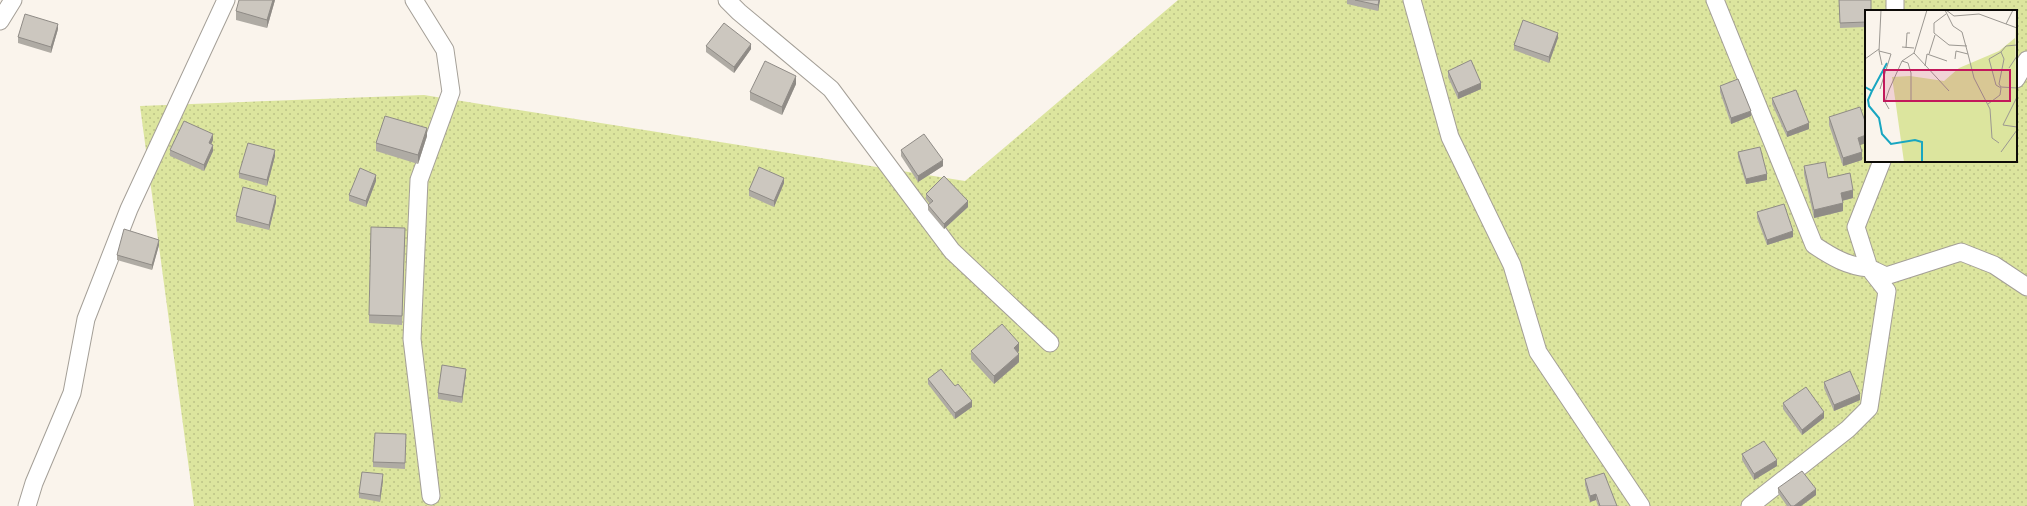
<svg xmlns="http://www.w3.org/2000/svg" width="2027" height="506" viewBox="0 0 2027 506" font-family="'Asap Condensed',sans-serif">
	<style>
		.green { fill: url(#green-dots); fill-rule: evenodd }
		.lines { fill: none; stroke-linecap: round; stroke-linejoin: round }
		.minor-casing { stroke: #a49f97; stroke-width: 19 }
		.minor { stroke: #fff; stroke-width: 17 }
		.wall { fill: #afaba4 }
		.shaded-wall { fill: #8f8b86 }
		.building { fill: #ccc7bf; stroke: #8f8b86 }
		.inset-river { fill: none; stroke: #18a6c1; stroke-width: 2 }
		.inset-road { fill: none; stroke: #9b9791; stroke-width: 1 }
		.view { fill: #c2185b; fill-opacity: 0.15; stroke: #c2185b; stroke-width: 2 }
		.inset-edge { fill: none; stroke: #0d0b08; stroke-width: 2 }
	</style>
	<defs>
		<pattern id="green-dots" width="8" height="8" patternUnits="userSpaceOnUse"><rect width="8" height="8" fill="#dce59e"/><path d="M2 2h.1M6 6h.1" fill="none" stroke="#bcc387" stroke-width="1.8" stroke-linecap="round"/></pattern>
	</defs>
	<rect width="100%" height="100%" fill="#faf4ec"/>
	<path class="green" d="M1178,0H2027V506H194L140,106L424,95L965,181ZM1866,11H2016V161H1866Z"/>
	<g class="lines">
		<g class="minor-casing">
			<g id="minor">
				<path d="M414,0L445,50L451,92L419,180L412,339L431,496"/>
				<path d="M727,0L739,12L831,89L952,251L1050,343"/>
				<path d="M1412,0L1450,137L1512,265L1538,352L1641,506"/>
				<path d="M1715,0L1814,245C1832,257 1847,266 1869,268L1887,291L1869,408L1848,429L1750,506"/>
				<path d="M1895,0V11"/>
				<path d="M0,21L13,0"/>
				<path d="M2016,79L2027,60"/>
				<path d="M1882,161L1856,227L1869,268L1886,276L1961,252L1994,265L2027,287"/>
				<path d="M27,506L34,483L72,393L86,319L129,209L226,0"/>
			</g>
		</g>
		<use href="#minor" class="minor"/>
	</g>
	<g class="wall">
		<path d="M275,0L267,28L236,20V11Z"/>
		<path d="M1347,0H1380L1378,11L1347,4Z"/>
		<path d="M1839,0L1866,11V27L1840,28Z"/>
		<path d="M58,29L51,53L18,43V37Z"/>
		<path d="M1558,38L1549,63L1514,50V45Z"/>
		<path d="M706,46L751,49L734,73L706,52Z"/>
		<path d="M1448,71L1481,89L1458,99L1448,77Z"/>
		<path d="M796,84L782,115L750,100V92Z"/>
		<path d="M1720,86L1751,116L1731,124L1720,92Z"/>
		<path d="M1772,98L1809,129L1787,137L1772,104Z"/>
		<path d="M1829,117L1860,145L1862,160L1843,166L1829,125Z"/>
		<path d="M427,136L418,164L376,151V143Z"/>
		<path d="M213,140L211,144L213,151L204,171L170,156V150Z"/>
		<path d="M901,150L943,166L918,182L901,156Z"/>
		<path d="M1738,152L1767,180L1746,184L1738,157Z"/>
		<path d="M275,156L267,186L239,178V173Z"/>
		<path d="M1804,166L1828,178L1853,198L1842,201L1843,211L1814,218L1804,174Z"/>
		<path d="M376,181L366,207L349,201V195Z"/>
		<path d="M784,183L774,207L749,196V190Z"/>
		<path d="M926,194L968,207L944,229L928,210V205L930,204L926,199Z"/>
		<path d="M276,202L269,230L236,222V216Z"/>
		<path d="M1757,212L1793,237L1767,245L1757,218Z"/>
		<path d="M405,237L402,325L369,323V315Z"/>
		<path d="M159,245L152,270L117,260V255Z"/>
		<path d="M971,351H1019L1018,352L1019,362L994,384L971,359Z"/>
		<path d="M466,374L462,403L438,399V393Z"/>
		<path d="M928,379L972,407L955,419L928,384Z"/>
		<path d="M1824,382L1860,400L1834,411L1824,388Z"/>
		<path d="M1783,403L1824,418L1802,435L1783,409Z"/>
		<path d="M406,434L405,469L373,467V462Z"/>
		<path d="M1742,454L1777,466L1754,480L1742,460Z"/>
		<path d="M1585,479L1617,506H1598L1596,500L1590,502L1585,485Z"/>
		<path d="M383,480L380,502L359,498V493Z"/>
		<path d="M1778,488L1816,495L1801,506H1787L1778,493Z"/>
	</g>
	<g class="shaded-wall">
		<path d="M273,0H275L267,28V20Z"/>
		<path d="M1379,0H1380L1378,11V5Z"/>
		<path d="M58,24V29L51,53V47Z"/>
		<path d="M1558,33V38L1549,63V57Z"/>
		<path d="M751,44V49L734,73V67Z"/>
		<path d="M796,76V84L782,115V107Z"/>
		<path d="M1481,83V89L1458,99V93Z"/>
		<path d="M1751,111V116L1731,124V118Z"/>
		<path d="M1809,123V129L1787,137V132Z"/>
		<path d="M427,128V136L418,164V155Z"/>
		<path d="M213,134V140L209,149V143Z"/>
		<path d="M1866,135V143L1858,146V138Z"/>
		<path d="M213,145V151L204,171V165Z"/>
		<path d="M275,150V156L267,186V180Z"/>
		<path d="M1862,152V160L1843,166V158Z"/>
		<path d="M943,160V166L918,182V176Z"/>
		<path d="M1767,174V180L1746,184V179Z"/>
		<path d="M376,175V181L366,207V201Z"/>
		<path d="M784,178V183L774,207V201Z"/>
		<path d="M1853,190V198L1841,201V193Z"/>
		<path d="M276,196V202L269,230V225Z"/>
		<path d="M968,201V207L944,229V224Z"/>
		<path d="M1843,203V211L1814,218V210Z"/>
		<path d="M1793,231V237L1767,245V240Z"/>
		<path d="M159,240V245L152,270V265Z"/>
		<path d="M1019,343V351L1014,356V348Z"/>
		<path d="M1019,354V362L994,384V376Z"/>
		<path d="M466,369V374L462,403V397Z"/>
		<path d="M1860,394V400L1834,411V405Z"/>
		<path d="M972,401V407L955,419V413Z"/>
		<path d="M1824,412V418L1802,435V430Z"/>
		<path d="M1777,460V466L1754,480V474Z"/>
		<path d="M383,474V480L380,502V496Z"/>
		<path d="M1816,489V495L1801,506H1794Z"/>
		<path d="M1596,494V500L1590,502V496Z"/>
	</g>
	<g class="building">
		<path d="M239,0H273L267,20L236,11Z"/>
		<path d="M1355,0H1379L1378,5Z"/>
		<path d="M1839,0H1871V11H1866V22L1840,23Z"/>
		<path d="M25,14L58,24L51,47L18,37Z"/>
		<path d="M1523,20L1558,33L1549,57L1514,45Z"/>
		<path d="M724,23L751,44L734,67L706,46Z"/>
		<path d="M1471,60L1481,83L1458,93L1448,71Z"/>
		<path d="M765,61L796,76L782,107L750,92Z"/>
		<path d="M1738,79L1751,111L1731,118L1720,86Z"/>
		<path d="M1796,90L1809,123L1787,132L1772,98Z"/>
		<path d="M1860,107L1866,124V135L1858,138L1862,152L1843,158L1829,117Z"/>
		<path d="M385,116L427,128L418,155L376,143Z"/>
		<path d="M184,121L213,134L209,143L213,145L204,165L170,150Z"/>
		<path d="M924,134L943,160L918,176L901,150Z"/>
		<path d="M248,143L275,150L267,180L239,173Z"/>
		<path d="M1760,147L1767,174L1746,179L1738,152Z"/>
		<path d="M1825,162L1828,178L1850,173L1853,190L1841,193L1843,203L1814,210L1804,166Z"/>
		<path d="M759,167L784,178L774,201L749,190Z"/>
		<path d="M360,168L376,175L366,201L349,195Z"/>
		<path d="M944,176L968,201L944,224L928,205L933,201L926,194Z"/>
		<path d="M243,187L276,196L269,225L236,216Z"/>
		<path d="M1784,204L1793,231L1767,240L1757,212Z"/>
		<path d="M371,227L405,228L402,316L369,315Z"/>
		<path d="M124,229L159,240L152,265L117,255Z"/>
		<path d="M1002,324L1019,343L1014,348L1019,354L994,376L971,351Z"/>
		<path d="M442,365L466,369L462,397L438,393Z"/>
		<path d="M941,369L955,386L958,384L972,401L955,413L928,379Z"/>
		<path d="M1850,371L1860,394L1834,405L1824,382Z"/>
		<path d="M1806,387L1824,412L1802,430L1783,403Z"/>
		<path d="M375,433L406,434L405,463L373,462Z"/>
		<path d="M1764,441L1777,460L1754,474L1742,454Z"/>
		<path d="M1802,471L1816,489L1794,506H1791L1778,488Z"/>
		<path d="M362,472L383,474L380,496L359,493Z"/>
		<path d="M1604,473L1617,506H1600L1596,494L1590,496L1585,479Z"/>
	</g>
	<g transform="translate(1865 10)">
		<rect width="152" height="152" fill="#faf4ec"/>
		<path d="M150,0L152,152H39L27,67L45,66L79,71L94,58L134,41L150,28Z" fill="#dce59e"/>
		<path class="inset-river" d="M0,77L7,81L3,90L4,96L14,108L17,124L26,134L50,130L57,132V152M7,81L22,53"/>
		<path class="inset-road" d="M80,0L88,16L97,22L103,44M81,0L89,6L114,4L152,18M81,4L69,13V23L84,35L102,36M141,14L148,0M152,35L141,36L136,42L139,49L134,74L136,77L152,78M37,37L49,38M41,38L42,23H45M14,41L17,55M49,43L84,81M64,44L70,25M0,49L14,39M90,49L91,41L103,44L109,68L125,99L127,128L134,133M37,51L43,53L46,63V91M60,56L62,44L82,51M144,58L152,46M15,79L26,44L14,41L16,0M152,87L138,115L152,117M123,94L135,85L136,78L131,75L124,49L136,42M24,99L20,92L24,80L37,51L49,43L62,0M136,142L152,120"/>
		<path class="view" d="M19,60H145V91H19Z"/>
		<rect width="152" height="152" class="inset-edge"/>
	</g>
</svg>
